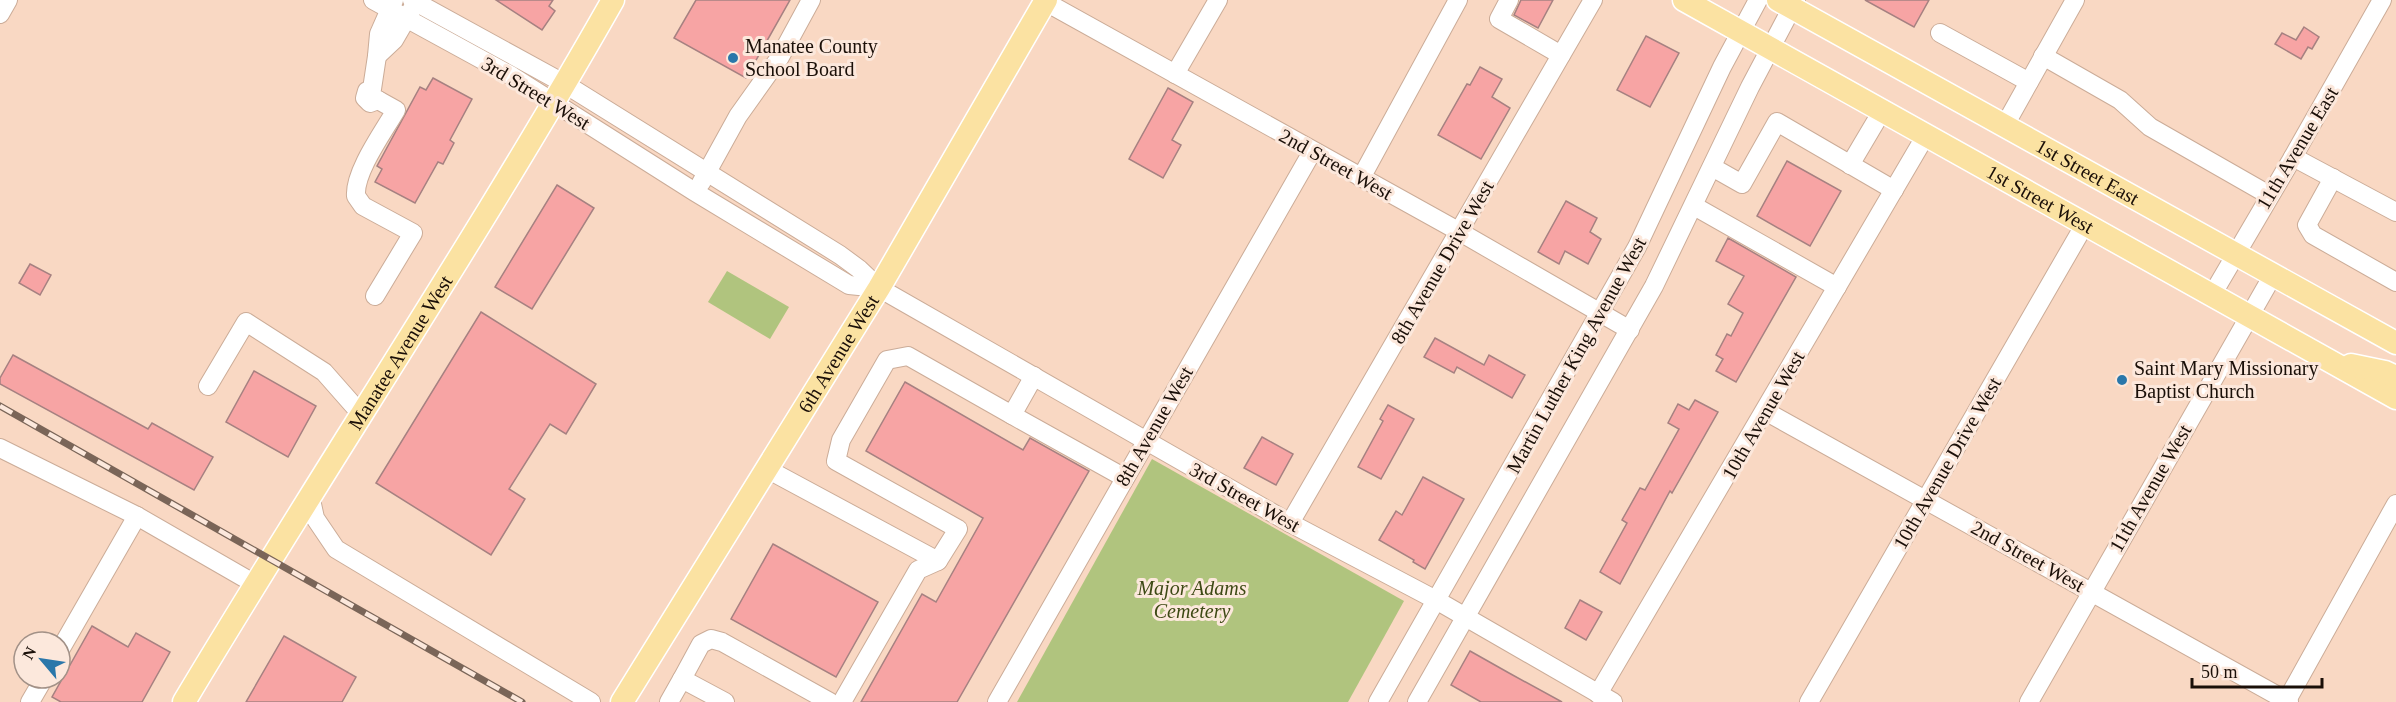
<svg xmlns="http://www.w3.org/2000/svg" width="2396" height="702" viewBox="0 0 2396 702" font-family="'Times New Roman',serif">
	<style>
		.green { fill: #b0c47e }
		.building { fill: #f7a4a4; stroke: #a68181; stroke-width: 1.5 }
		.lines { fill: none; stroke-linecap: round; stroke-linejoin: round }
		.minor-casing { stroke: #cbac98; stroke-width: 20 }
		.major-casing { stroke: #fff; stroke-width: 25 }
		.minor { stroke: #fff; stroke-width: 18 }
		.major { stroke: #fbe2a2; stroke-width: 22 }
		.rail-casing { stroke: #7a6558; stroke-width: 7 }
		.rail { stroke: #fce8dc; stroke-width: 4.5; stroke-dasharray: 14; stroke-linecap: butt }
		.poi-dot { fill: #2a77aa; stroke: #fce8dc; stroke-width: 2 }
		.labels { text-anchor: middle; stroke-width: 6; stroke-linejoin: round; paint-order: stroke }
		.poi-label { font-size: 20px; fill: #1a0f08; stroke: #fce8dc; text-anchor: start }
		.street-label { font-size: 20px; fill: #1a0f08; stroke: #fce8dc }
		.park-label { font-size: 20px; font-style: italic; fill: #3d4914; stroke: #fce8dc }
	</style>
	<rect width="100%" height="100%" fill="#f9d8c3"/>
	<g class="green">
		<path d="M727,271L789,307L770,339L708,302Z"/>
		<path d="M1152,459L1404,601L1348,702H1017Z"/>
	</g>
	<g class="building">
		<path d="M496,0H553L549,6L555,11L542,30Z"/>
		<path d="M696,0H790L746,78L674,38Z"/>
		<path d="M1521,0H1553L1538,28L1514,15Z"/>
		<path d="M1865,0H1929L1914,27Z"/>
		<path d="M2304,27L2319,37L2312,49L2308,47L2301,59L2275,44L2282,33L2296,40Z"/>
		<path d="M1646,36L1679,53L1650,107L1617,90Z"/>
		<path d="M1480,67L1502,79L1492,97L1510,108L1481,159L1438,135L1467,84L1470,85Z"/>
		<path d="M433,78L472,99L450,140L454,143L443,164L438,162L415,203L375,182L382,169L377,166L420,87L426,90Z"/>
		<path d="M1168,88L1193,102L1172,140L1181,145L1163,178L1129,159Z"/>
		<path d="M1787,161L1841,191L1810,246L1757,216Z"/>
		<path d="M557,185L594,208L532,309L495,287Z"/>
		<path d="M1566,201L1597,218L1590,232L1601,239L1588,264L1565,251L1559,264L1538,252Z"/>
		<path d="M1728,238L1796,277L1736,382L1716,371L1723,359L1716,355L1727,334L1731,336L1743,313L1728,304L1744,276L1716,261Z"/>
		<path d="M30,264L51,275L40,295L19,283Z"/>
		<path d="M481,312L596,384L566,434L550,424L509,489L525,499L491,555L376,483Z"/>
		<path d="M1435,338L1484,365L1489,355L1525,375L1512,398L1457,367L1454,373L1424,357Z"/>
		<path d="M13,355L148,429L152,423L213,457L194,490L0,384V378Z"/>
		<path d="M254,371L316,406L288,457L226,422Z"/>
		<path d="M905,382L1023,450L1030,438L1089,471L957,702H861L922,594L936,602L983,518L866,451Z"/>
		<path d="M1695,400L1718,412L1672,493L1670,491L1620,584L1600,572L1627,523L1622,520L1640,488L1645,490L1679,429L1668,423L1678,404L1689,410Z"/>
		<path d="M1388,405L1414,419L1381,479L1358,467L1383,421L1380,419Z"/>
		<path d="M1262,437L1293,454L1276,485L1244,468Z"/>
		<path d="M1423,477L1464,499L1425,569L1413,562L1414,560L1379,540L1396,511L1402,515Z"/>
		<path d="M773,544L878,602L836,677L731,619Z"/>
		<path d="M1580,600L1602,612L1586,640L1565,628Z"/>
		<path d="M92,626L128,647L136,633L170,652L142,702H61L52,697Z"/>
		<path d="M284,636L356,677L342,702H246Z"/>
		<path d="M1470,651L1509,673L1562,702H1481L1451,685Z"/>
	</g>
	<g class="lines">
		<g class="minor-casing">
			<g id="minor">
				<path d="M373,0L512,76L695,192L849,285L879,288"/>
				<path d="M394,0L379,34L377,56L394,40L412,9"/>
				<path d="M412,0L565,84L840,255L859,269L879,288L1290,523L1436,600L1613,702"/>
				<path d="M1042,0L1460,232L1630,330"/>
				<path d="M1509,0L1499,19L1561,55"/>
				<path d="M0,14L8,0"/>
				<path d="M1940,33L2029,82"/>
				<path d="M377,56L372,89L367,91L365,98L370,103L378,100"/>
				<path d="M2043,56L2120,100L2150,127L2269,195"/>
				<path d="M1175,74L1218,0"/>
				<path d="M2005,125L2075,0"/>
				<path d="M2293,157L2396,212"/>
				<path d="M1850,165L1882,111"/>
				<path d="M1712,167L1742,184L1777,122L1894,190"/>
				<path d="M1361,178L1458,0"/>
				<path d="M2333,178L2307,225L2313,235L2396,282"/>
				<path d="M701,183L738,116L780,57L811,0"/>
				<path d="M1694,206L1837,287"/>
				<path d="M2212,295L2293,157L2382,0"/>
				<path d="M375,296L413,233L363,206L356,196C354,172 384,131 396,110L378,100"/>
				<path d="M208,386L246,322L324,372L361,414"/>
				<path d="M1765,411L2289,702"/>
				<path d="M1012,415L1125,478"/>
				<path d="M0,448L137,516L255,584"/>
				<path d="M767,469L938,561L958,529L836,461L841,440L887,360L908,356L1012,415L1034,376"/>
				<path d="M310,495L315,518L336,549L591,702"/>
				<path d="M1290,523L1593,0"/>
				<path d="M60,650L137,516"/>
				<path d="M682,679L701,644L711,639L722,642L830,702"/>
				<path d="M1598,694L1926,135"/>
				<path d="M30,702L44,678"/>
				<path d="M669,702L682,679L725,702"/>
				<path d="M842,702L918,570L938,561"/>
				<path d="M997,702L1312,152"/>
				<path d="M1378,702L1637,247L1722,67L1758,0"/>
				<path d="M1417,702L1654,286L1750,87L1796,0"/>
				<path d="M1809,702L2085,224"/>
				<path d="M2029,702L2273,275"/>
				<path d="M2286,702L2396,504"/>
			</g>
		</g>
		<g class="major-casing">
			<g id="major">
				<path id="s1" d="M1684,0L2396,398"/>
				<path id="s2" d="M1778,0L2396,343"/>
				<path d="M2351,365L2385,372L2396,377"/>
				<path id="s3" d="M184,702C325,466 478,238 613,0"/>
				<path id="s4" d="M622,702L879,288L1046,0"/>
			</g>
		</g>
		<use href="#minor" class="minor"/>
		<use href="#major" class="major"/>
		<g class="rail-casing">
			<path id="rail" d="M0,406L522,702"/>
		</g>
		<use href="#rail" class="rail"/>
	</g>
	<g class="poi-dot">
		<circle cx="733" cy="58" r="6"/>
		<circle cx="2122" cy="380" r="6"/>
	</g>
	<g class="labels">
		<g class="poi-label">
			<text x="745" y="53">Manatee County<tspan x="745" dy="23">School Board</tspan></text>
			<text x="2134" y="375">Saint Mary Missionary<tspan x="2134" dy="23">Baptist Church</tspan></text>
		</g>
		<g class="street-label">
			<text transform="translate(536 93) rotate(31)" y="7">3rd Street West</text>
			<text transform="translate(2297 148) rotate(-59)" y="7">11th Avenue East</text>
			<text transform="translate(1336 164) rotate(29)" y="7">2nd Street West</text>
			<text dy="7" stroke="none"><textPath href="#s2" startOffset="354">1st Street East</textPath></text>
			<text dy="7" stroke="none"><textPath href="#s1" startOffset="408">1st Street West</textPath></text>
			<text transform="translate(1442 262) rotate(-60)" y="7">8th Avenue Drive West</text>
			<text dy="7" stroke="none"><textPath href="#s3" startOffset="411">Manatee Avenue West</textPath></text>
			<text dy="7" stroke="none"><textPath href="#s4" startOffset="410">6th Avenue West</textPath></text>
			<text transform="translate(1576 355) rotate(-61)" y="7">Martin Luther King Avenue West</text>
			<text transform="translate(1763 415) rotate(-60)" y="7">10th Avenue West</text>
			<text transform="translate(1154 426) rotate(-60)" y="7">8th Avenue West</text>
			<text transform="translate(1947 463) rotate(-60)" y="7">10th Avenue Drive West</text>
			<text transform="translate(2150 488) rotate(-60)" y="7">11th Avenue West</text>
			<text transform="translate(1245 497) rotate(29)" y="7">3rd Street West</text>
			<text transform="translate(2028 556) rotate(29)" y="7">2nd Street West</text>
		</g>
		<g class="park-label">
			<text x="1192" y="595">Major Adams<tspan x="1192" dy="23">Cemetery</tspan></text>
		</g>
	</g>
	<g transform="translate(42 660) rotate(299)"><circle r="28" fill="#fce8dc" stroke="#a29187" stroke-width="1.5"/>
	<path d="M0-4.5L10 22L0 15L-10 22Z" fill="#2a77aa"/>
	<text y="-9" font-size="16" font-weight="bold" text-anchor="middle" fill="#1a0f08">N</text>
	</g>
	<path d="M2192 678v9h130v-9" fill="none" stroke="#1a0f08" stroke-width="3"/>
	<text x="2201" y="678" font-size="18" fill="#1a0f08" stroke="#fce8dc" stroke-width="4.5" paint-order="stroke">50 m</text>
</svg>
